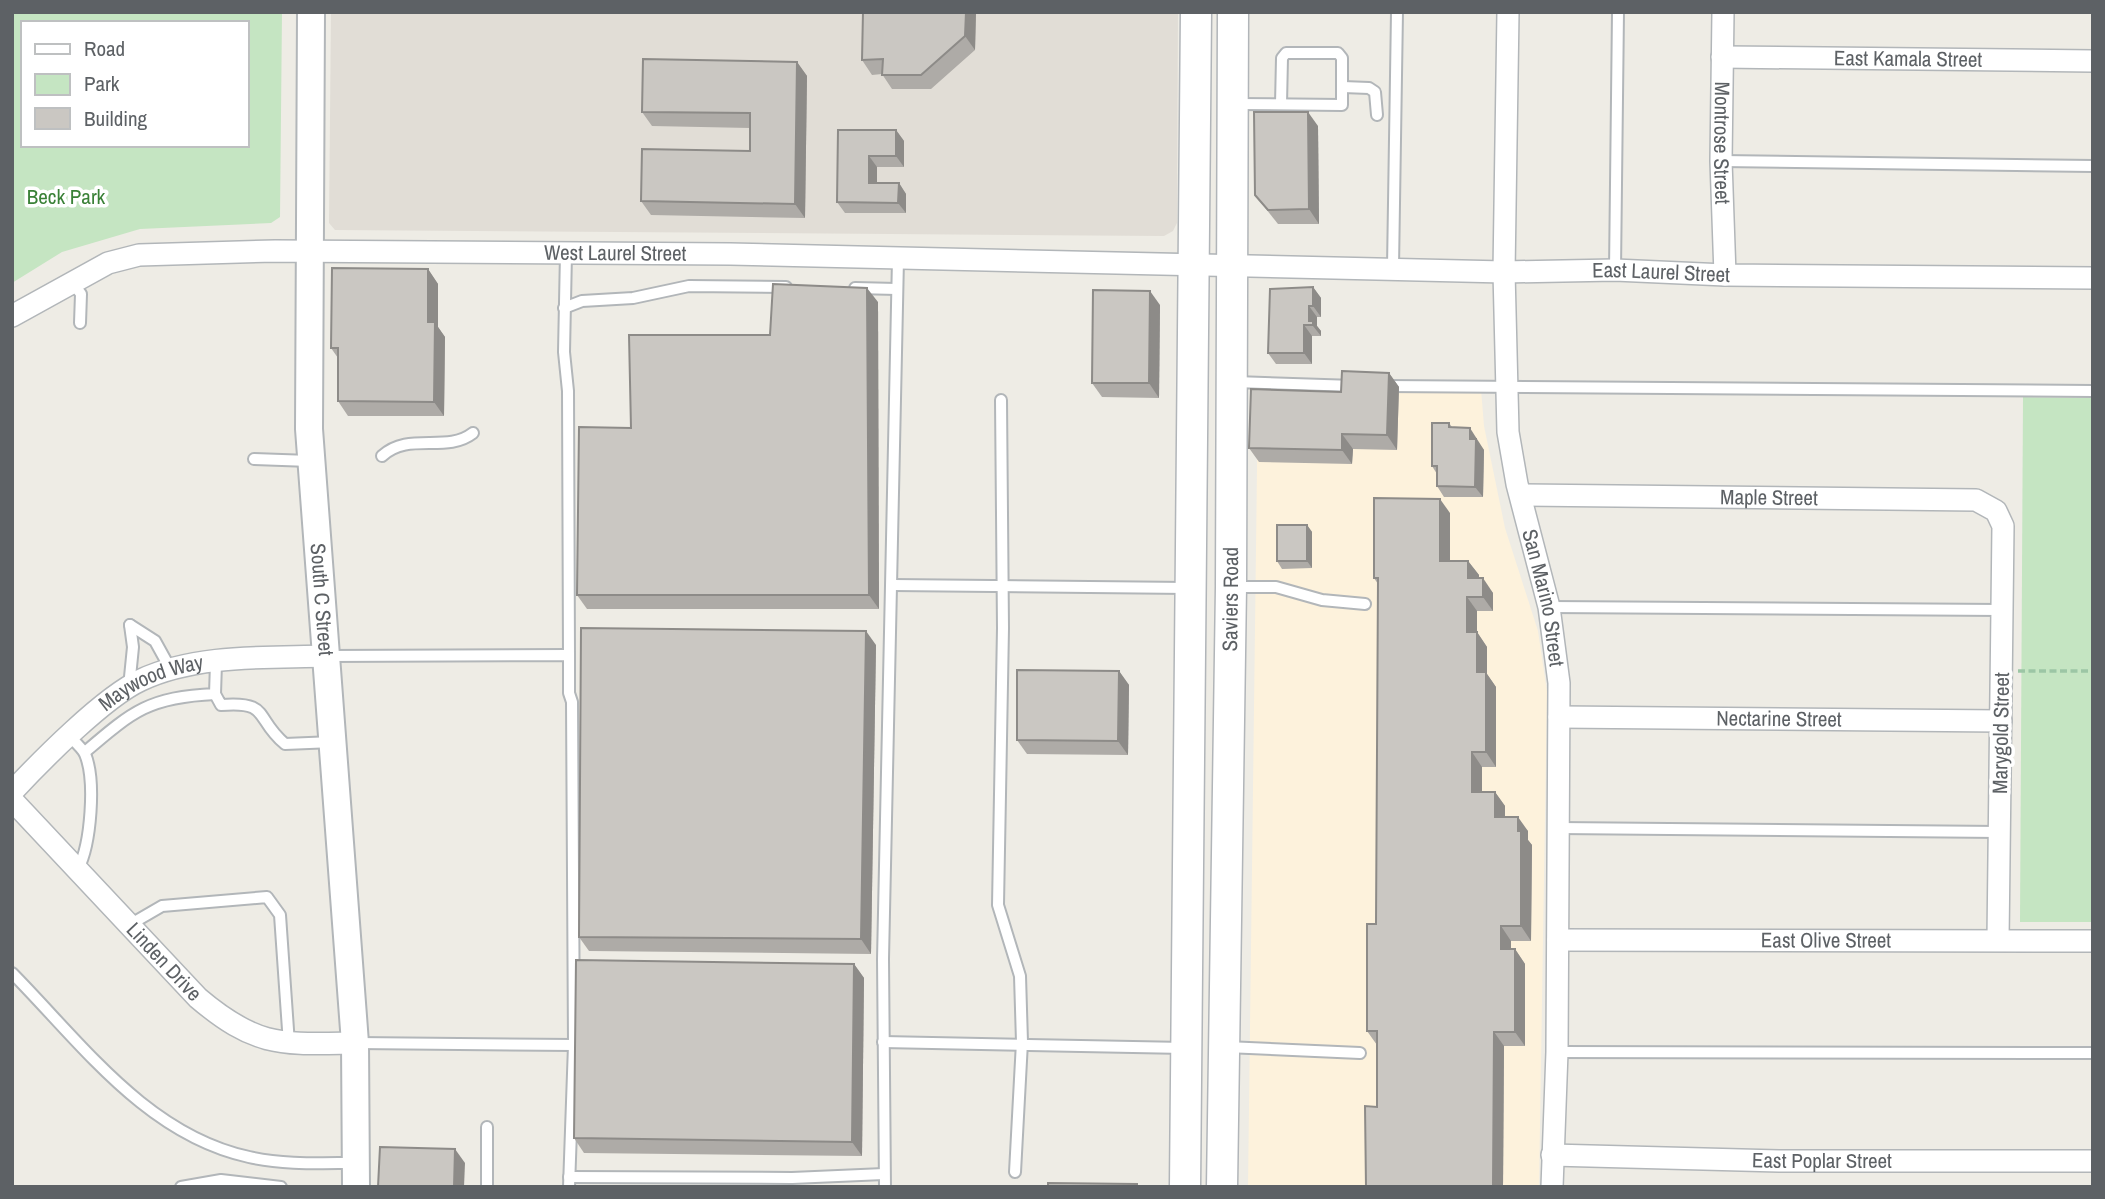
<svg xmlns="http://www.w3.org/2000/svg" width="2105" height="1199" viewBox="0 0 2105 1199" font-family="'Archivo Narrow',sans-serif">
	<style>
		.commercial { fill: #fdf2dc }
		.education { fill: #e1ddd6 }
		.green { fill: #c5e5c2; fill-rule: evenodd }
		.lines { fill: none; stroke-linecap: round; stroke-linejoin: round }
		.service-casing { stroke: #b2b6b9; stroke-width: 14 }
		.minor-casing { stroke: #b2b6b9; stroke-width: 24 }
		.tertiary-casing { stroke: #b2b6b9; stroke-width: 30 }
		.secondary-casing { stroke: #b1b5b9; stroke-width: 33 }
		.path { stroke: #9cc6a5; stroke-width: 3.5; stroke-dasharray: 7 3.5; stroke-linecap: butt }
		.service { stroke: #fff; stroke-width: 10 }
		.minor { stroke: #fff; stroke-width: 21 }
		.tertiary { stroke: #fff; stroke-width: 26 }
		.secondary { stroke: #fff; stroke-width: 30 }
		.wall { fill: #aeaba7 }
		.shaded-wall { fill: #8d8b88 }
		.building { fill: #cac7c2; stroke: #8d8b88; stroke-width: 2 }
		.labels { text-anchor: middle; stroke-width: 7; stroke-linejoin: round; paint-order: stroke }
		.street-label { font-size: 21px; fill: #5d6165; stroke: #fff }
		.park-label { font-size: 21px; fill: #3a8137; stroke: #fff }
	</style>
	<rect width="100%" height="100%" fill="#eeece5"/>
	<path class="commercial" d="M1399,387L1481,389L1484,426L1505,528L1538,631L1547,692L1539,1187H1248L1258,389Z"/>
	<path class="education" d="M331,12H1178L1177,223L1173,231L1164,236L335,230L329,223Z"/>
	<g class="green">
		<path d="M12,12H282L280,217L271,223L140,229L62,252L12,283ZM23,23H247V145H23Z"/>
		<path d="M2023,397L2093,398V922H2020Z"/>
	</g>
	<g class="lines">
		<g class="service-casing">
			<g id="service">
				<path d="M1343,87L1369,88L1375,92L1377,115"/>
				<path d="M1235,104L1342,105V58L1338,53H1286L1282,58L1281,104"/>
				<path d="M1721,161L2093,166"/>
				<path d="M566,253L564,352L568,391L569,655"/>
				<path d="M1393,267L1397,12"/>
				<path d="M1615,270L1618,12"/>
				<path d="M72,282L81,294L80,323"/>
				<path d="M855,288L897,289"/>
				<path d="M564,308L582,301L633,298L689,286L786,287"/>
				<path d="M1235,382L1355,386"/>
				<path d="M1385,386L2093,391"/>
				<path d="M1001,400L1003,628L998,905L1020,976L1022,1042L1015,1172"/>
				<path d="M382,456C409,431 446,454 473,433"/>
				<path d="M254,459L310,461"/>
				<path d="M893,585L1188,588"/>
				<path d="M1233,587H1276L1322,600L1365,604"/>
				<path d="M1549,607L2002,610"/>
				<path d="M130,625L155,641L171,670"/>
				<path d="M326,656L569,655V693L572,702L574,1045L356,1043"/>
				<path d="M129,687L133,647L130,625"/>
				<path d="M215,694L221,705C271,701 254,718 285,744L333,742"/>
				<path d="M70,737C75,742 82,748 85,754C96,780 91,844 78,869"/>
				<path d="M85,752C133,711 149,697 215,694L216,663"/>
				<path d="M1558,828L2000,832"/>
				<path d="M131,924L162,906L267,897L280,915L289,1044"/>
				<path d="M12,973C82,1044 147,1135 249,1157C284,1165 321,1163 356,1163"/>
				<path d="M883,1042L1185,1048"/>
				<path d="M1226,1047L1360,1053"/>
				<path d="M1557,1052L2093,1053"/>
				<path d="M487,1127V1187"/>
				<path d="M569,1177L792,1178L884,1174"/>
				<path d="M181,1187L221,1180L281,1187"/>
				<path d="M569,1187L574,1045"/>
				<path d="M885,1187L883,959L898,259"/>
			</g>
		</g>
		<g class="minor-casing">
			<g id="minor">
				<path id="s1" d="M1508,12L1504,272L1508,432L1517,484L1549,607L1559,683L1557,1052L1552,1187"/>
				<path id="s2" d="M1723,12L1721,161L1725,275"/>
				<path id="s3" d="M1722,57L2093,61"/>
				<path id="s4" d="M12,316L108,263L139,255L275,251L730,254L1504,272L1615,270L1725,275L2093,278"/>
				<path id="s5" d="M1521,495L1976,500L1996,511L2003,526L1998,940"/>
				<path id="s6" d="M1559,717L2001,721"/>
				<path id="s7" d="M12,792C41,761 104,697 141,680C196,654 267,658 326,656"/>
				<path id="s8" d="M12,800L198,998C257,1048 282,1044 355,1043"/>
				<path id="s9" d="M1558,940L2093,941"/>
				<path id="s10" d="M1552,1155L1779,1161H2093"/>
			</g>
		</g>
		<g class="tertiary-casing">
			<g id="tertiary">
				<path id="s11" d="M311,12L309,429L355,1043L356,1187"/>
			</g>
		</g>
		<g class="secondary-casing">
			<g id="secondary">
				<path d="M1185,1187L1196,12"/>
				<path id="s12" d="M1222,1187L1231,587L1233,12"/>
			</g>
		</g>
		<path class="path" d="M2018,671H2093"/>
		<use href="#service" class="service"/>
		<use href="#minor" class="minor"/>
		<use href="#tertiary" class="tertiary"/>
		<use href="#secondary" class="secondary"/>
	</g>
	<g class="wall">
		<path d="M863,12H976L975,50L931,89H892L882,74L872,75L862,60Z"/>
		<path d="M797,62L807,76L805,218L651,215L641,201L750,151V128L652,126L642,112Z"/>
		<path d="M1318,126L1319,224H1278L1255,195Z"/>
		<path d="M838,130H896L904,141V167H877V183H899L906,194V213H845L837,202Z"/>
		<path d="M428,269L438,284V327L445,337L444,416H348L338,401V358L331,348Z"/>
		<path d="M1313,287L1321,298V317H1317V326L1321,331V336H1312V364H1276L1268,353Z"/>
		<path d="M878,302L879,609H587L577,595L631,428L770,335Z"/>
		<path d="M1160,305L1159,398L1102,397L1092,383Z"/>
		<path d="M1389,373L1399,387L1397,450L1353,449L1352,464L1259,462L1249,448L1341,392Z"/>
		<path d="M1449,423L1452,427L1477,439V441L1484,450L1483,497H1444L1437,486V474L1432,466Z"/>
		<path d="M1450,513V561H1468L1479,575V578L1493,593V611H1477V632L1487,647V674L1496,687V767H1482V792H1495L1505,806V817L1528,831V840L1532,845L1531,941H1511V949H1515L1525,964V1046H1504L1503,1187H1366L1377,1107V1045L1367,1031L1376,924L1378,584L1374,578Z"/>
		<path d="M1307,525L1312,532V568L1282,569L1277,561Z"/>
		<path d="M876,645L871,954L589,951L579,937Z"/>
		<path d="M1119,671L1129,685L1128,755L1027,754L1017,740Z"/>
		<path d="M854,964L864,978L862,1156L584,1153L574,1138Z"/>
	</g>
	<g class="shaded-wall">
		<path d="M966,12H976L975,50L965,36Z"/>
		<path d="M797,62L807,76L805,218L795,204Z"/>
		<path d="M1308,112L1318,126L1319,224L1309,209Z"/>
		<path d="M896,130L904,141V167L896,156Z"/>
		<path d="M869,156L877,167V194L869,183Z"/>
		<path d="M899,183L906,194V213L898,203Z"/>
		<path d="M428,269L438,284V327L445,337L444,416L434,402L428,322Z"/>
		<path d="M1313,287L1321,298V317L1313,306Z"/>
		<path d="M867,288L878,302L879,609L869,595Z"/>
		<path d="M1150,291L1160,305L1159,398L1149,383Z"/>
		<path d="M1309,306L1317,317V326L1321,331V336L1309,321Z"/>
		<path d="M1304,325L1312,336V364L1304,353Z"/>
		<path d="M1389,373L1399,387L1397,450L1387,435Z"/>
		<path d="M1470,428L1484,450L1483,497L1475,487L1470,439Z"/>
		<path d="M1342,434L1353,449L1352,464L1342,450Z"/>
		<path d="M1440,499L1450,513V575L1440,561Z"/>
		<path d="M1307,525L1312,532V568L1307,561Z"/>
		<path d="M1468,561L1479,575V593L1468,578Z"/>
		<path d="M1483,578L1493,593V611L1483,597Z"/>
		<path d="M1467,597L1477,611V647L1467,632Z"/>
		<path d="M866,631L876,645L871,954L861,939Z"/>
		<path d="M1477,632L1487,647V674L1496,687V767L1486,752L1477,672Z"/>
		<path d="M1119,671L1129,685L1128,755L1118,741Z"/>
		<path d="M1472,752L1482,767V806L1472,792Z"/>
		<path d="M1495,792L1505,806V831L1495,817Z"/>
		<path d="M1518,817L1528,831V840L1532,845L1531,941L1521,926Z"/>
		<path d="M1501,926L1511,941V964L1501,949Z"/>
		<path d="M1515,949L1525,964V1046L1515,1032Z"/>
		<path d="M854,964L864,978L862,1156L852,1142Z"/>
		<path d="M1494,1032L1504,1046L1503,1187H1493Z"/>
		<path d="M455,1149L465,1163L464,1187H454Z"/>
	</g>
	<g class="building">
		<path d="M863,12H966L965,36L921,75H882L883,59L862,60Z"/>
		<path d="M643,59L797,62L795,204L641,201L642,149L750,151V113L642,112Z"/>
		<path d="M1254,112H1308L1309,209L1268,210L1255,195Z"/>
		<path d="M838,130H896V156H869V183H899L898,203L837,202Z"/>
		<path d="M332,268L428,269V322H435L434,402L338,401V348H331Z"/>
		<path d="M773,284L867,288L869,595H577L579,427L631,428L629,335H770Z"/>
		<path d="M1313,287V306H1309V321H1313V325H1304V353H1268L1270,289Z"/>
		<path d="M1093,290L1150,291L1149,383H1092Z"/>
		<path d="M1342,371L1389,373L1387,435L1342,434V450L1249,448L1251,389L1341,392Z"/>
		<path d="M1432,423H1449V427L1470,428V439H1476L1475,487L1437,486V466H1432Z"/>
		<path d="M1374,498L1440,499V561H1468V578H1483V597H1467V632H1477V672H1486V752H1472V792H1495V817H1518V831H1521V926H1501V949H1515V1032H1494L1493,1187H1366L1365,1106L1377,1107V1031H1367V924H1376L1378,578H1374Z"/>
		<rect x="1277" y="525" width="30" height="36"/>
		<path d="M581,628L866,631L861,939L579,937Z"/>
		<path d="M1017,670L1119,671L1118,741L1017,740Z"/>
		<path d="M576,960L854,964L852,1142L574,1138Z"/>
		<path d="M380,1147L455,1149L454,1187H378Z"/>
		<path d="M1048,1183L1137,1184V1187H1048Z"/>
	</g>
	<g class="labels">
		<g class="street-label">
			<text dy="7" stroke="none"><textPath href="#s3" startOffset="186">East Kamala Street</textPath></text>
			<text dy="7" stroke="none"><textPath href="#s2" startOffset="131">Montrose Street</textPath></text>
			<text dy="7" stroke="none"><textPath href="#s4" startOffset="618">West Laurel Street</textPath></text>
			<text dy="7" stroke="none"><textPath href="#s4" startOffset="1664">East Laurel Street</textPath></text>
			<text dy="7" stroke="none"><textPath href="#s5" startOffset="248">Maple Street</textPath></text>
			<text dy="7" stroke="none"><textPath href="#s1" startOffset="590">San Marino Street</textPath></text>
			<text dy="7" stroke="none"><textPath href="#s11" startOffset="588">South C Street</textPath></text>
			<text dy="7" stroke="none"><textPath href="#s12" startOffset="588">Saviers Road</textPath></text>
			<text dy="7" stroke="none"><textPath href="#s7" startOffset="180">Maywood Way</textPath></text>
			<text dy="7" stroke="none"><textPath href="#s6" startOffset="220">Nectarine Street</textPath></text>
			<text transform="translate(2001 733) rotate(-89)" y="7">Marygold Street</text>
			<text dy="7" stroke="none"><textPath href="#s9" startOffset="268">East Olive Street</textPath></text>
			<text dy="7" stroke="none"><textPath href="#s8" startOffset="222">Linden Drive</textPath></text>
			<text dy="7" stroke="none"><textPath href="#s10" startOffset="270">East Poplar Street</textPath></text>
		</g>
		<g class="park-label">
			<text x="66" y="204">Beck Park</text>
		</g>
	</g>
	<rect width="2105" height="1199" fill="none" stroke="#5d6165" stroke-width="28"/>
	<rect x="21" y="21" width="228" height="126" fill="#ffffff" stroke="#bec0c1" stroke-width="2"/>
	<rect x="35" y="44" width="35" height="10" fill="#ffffff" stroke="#bec0c1" stroke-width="2"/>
	<text x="84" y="56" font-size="21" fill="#5d6165">Road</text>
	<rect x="35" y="74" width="35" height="21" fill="#c5e5c2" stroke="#bec0c1" stroke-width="2"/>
	<text x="84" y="91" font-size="21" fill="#5d6165">Park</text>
	<rect x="35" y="108" width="35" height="21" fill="#cac7c2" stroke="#bec0c1" stroke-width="2"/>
	<text x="84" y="126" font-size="21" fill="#5d6165">Building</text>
</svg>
